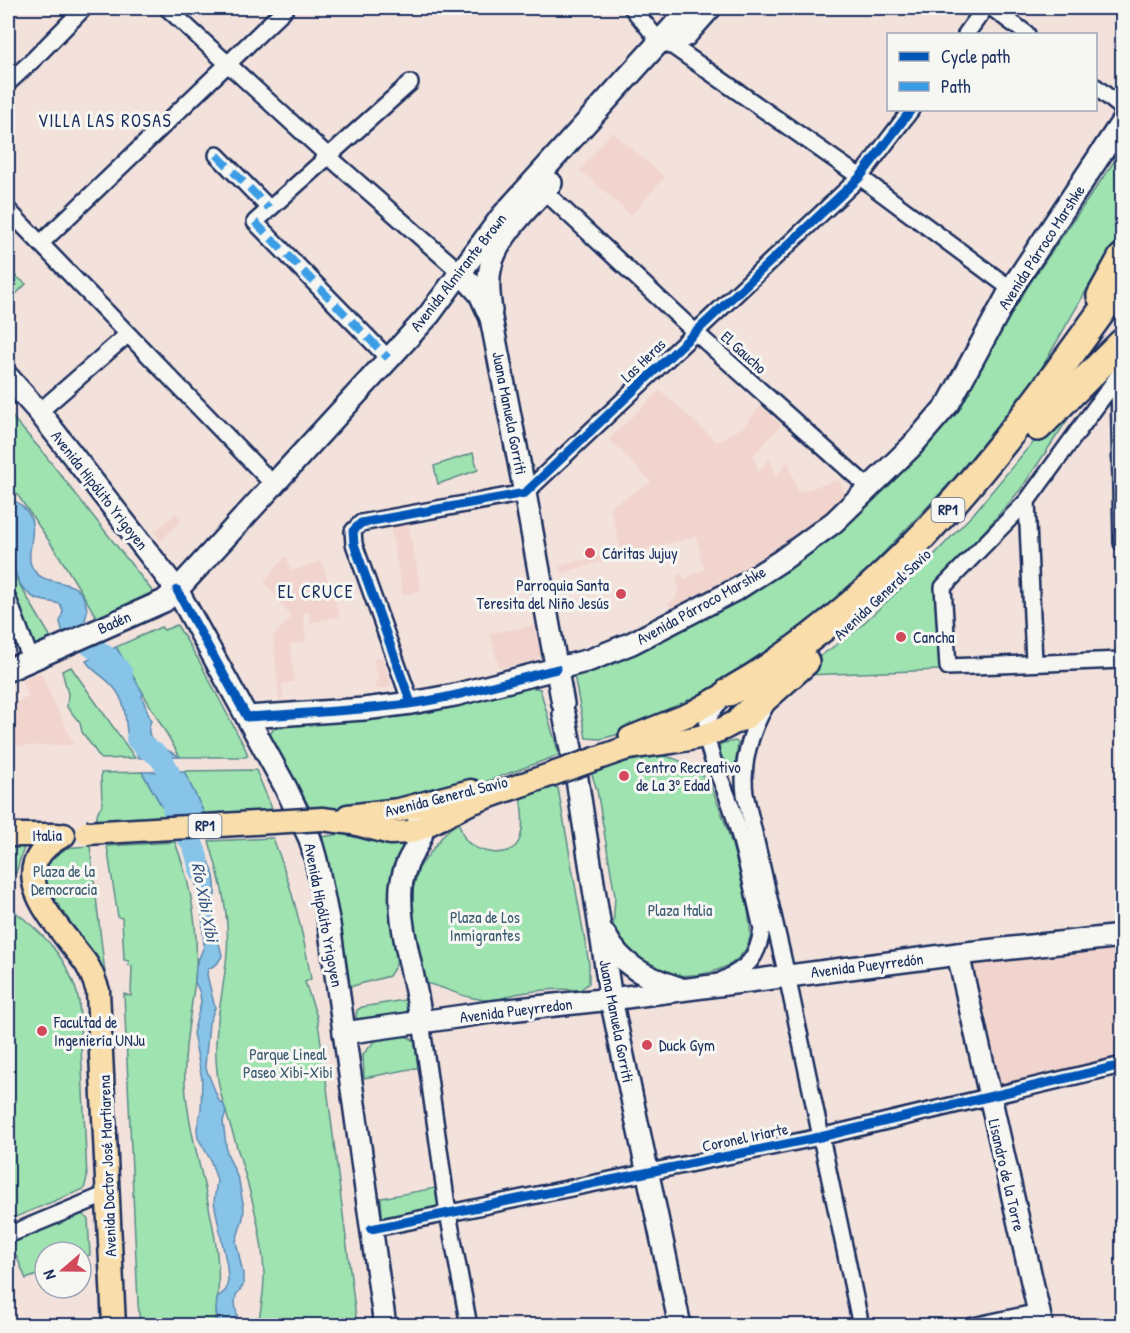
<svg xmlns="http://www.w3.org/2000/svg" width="1130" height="1333" viewBox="0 0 1130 1333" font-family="'Patrick Hand',sans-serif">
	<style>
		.built { fill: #f1d4cd }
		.green { fill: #9ee3b0; stroke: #5c8987; stroke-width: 1.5 }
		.water { fill: #87c4e7; stroke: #5c88b0; stroke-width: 1.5 }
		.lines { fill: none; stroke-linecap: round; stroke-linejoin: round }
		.river { stroke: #87c4e7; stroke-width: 22 }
		.street-casing { stroke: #1b2f5e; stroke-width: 20 }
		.secondary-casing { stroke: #1b2f5e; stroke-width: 26 }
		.primary-casing { stroke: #1b2f5e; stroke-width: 27 }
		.highway-casing { stroke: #1b2f5e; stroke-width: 32 }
		.street { stroke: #f6f6f2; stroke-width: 15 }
		.secondary { stroke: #f6f6f2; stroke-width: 21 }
		.primary { stroke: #f9deab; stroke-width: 22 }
		.highway { stroke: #f9deab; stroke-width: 27 }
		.primary-bridge-casing { stroke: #1b2f5e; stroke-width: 27; stroke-linecap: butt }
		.primary-bridge { stroke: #f9deab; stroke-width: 22 }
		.quiet { stroke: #3b9de6; stroke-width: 8; stroke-dasharray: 15 8; stroke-linecap: butt }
		.cycleway-casing { stroke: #f6f6f2; stroke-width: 13 }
		.cycleway { stroke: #0057b8; stroke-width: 9 }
		.poi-dot { fill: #d1495b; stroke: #f6f6f2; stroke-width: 2 }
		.labels { text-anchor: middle; stroke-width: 6; stroke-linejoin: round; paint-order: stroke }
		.shield { fill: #f6f6f2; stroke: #5d6b8a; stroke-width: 1.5 }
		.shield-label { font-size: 15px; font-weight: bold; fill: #1b2f5e }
		.street-label { font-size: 16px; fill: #1b2f5e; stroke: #f6f6f2 }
		.poi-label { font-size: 16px; fill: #1b2f5e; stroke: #f6f6f2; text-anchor: start }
		.park-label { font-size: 16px; fill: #3c5c72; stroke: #f6f6f2 }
		.neighbourhood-label { font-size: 18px; letter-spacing: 1.5px; fill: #1b2f5e; stroke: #f6f6f2 }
		.water-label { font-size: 18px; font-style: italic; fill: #365480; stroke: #f6f6f2 }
	</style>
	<rect width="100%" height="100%" fill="#f3e2dc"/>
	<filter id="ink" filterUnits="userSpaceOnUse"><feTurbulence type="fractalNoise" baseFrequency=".0167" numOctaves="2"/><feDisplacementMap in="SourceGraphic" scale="12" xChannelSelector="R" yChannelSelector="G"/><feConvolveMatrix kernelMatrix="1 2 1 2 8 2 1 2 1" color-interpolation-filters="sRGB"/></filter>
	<g filter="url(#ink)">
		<g class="built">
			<path d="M612,132L665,177L631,215L580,170Z"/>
			<path d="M660,390L717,442L743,427L761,406L781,425L754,455L758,472L770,459L776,476L788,462L798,492L839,480L847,497L816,521L716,589L673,612L668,603L675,599L678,593V583L676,575L681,574L685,579L704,569L696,536L561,573L560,566L621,550L610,507L651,482L609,439Z"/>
			<path d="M176,513L182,519L161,541L154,532Z"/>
			<path d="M408,522L421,591L403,595L390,526Z"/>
			<path d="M286,556L291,571L321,561L340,616L310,623L309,611L303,613L306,642L290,644L294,682L282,684L283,699L279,700L273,637L291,617L264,581Z"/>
			<path d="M537,625L542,654L535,661L499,668L490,633Z"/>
			<path d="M382,657L391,684L387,688L376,689L375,682L379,681L373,659Z"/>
			<path d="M40,672L74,745L8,746V706L29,696L22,680Z"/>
			<path d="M1122,943V1059L995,1088L966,963Z"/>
		</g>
		<g class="green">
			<path d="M1122,150V235L1101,265L1033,383L951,482L871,566L798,631L718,689L655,724L601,739L586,738L574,675L654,645L723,607L820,546L865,503L943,425L1030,283Z"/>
			<path d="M8,270L26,284L8,302Z"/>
			<path d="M1086,392L1021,489L937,586L941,670L805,675L798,672L854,632L912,578L974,513L1027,449Z"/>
			<path d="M8,412L41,450L153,592L143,597L144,601L99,621L58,554L8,481Z"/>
			<path d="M473,453L478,470L438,484L434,466Z"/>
			<path d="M8,565L53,641L28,652L8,621Z"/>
			<path d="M177,625L198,659L243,744L248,755L246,757H180L116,647L161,627L164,630Z"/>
			<path d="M71,667L135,758L101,759L82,732L80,723L67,707L68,694L62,671Z"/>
			<path d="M526,686L540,689L559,755L474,786L336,810L310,808L272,743L270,734L276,726C315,716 356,722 395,717C440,712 483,700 526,686Z"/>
			<path d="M735,741L738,743L734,776L719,753L720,744Z"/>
			<path d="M653,754C671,756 694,764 706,779C721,797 754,914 750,937C742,976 683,981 653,971C649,970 644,969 640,966C630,957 621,941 613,930L615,896L597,790L590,769L632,755Z"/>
			<path d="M256,770L273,811L205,815L184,771Z"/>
			<path d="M142,772L168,817L96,820L98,811L102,805L101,773Z"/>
			<path d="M552,786L558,788L589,964V983L580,990C558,988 537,990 515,994C508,996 501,1000 493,1000C467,1001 446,987 422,982L410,905L413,889L419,868L444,834L458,822C461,828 462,835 466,840C476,853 510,860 519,841C525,827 522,810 520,795Z"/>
			<path d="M341,834L382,844L407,841L393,866L390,893L394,919L397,953L396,965L389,976L349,987L321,837Z"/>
			<path d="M273,838C291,884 303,931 311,979L305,982L317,1017L323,1056L357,1325H258C261,1309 264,1293 264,1276C263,1228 247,1182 234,1137C227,1116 219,1094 217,1071C212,1031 224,993 227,953C230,914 220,878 209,841Z"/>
			<path d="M175,842C192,887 200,931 195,980C191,1015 183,1048 185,1084C191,1165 232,1243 214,1325H140L138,1303L124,994L131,996L132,966L128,965L129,961L124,960L122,918L118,917L107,846Z"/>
			<path d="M20,844L24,847L16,873L8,871V845Z"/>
			<path d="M90,846L107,990L31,878L60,848Z"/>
			<path d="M8,906C42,932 69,957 79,1001L87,1178L84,1189L8,1220Z"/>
			<path d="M404,1000L407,1001L412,1015L359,1021L356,1017L357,1010L362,1007Z"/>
			<path d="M388,1035C417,1034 417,1041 421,1067L364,1078L363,1054L377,1039Z"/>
			<path d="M435,1188L439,1208L382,1218L381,1198Z"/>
			<path d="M82,1214L88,1219L90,1255L81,1258V1252H45V1272L26,1279L11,1243Z"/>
		</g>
		<g class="water">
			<path d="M8,497C13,500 19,503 23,507C44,526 22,553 33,569C47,591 82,571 87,610C87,616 84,622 83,628L64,637L60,622L63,611L60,604C52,601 41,602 33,597C10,583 14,556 10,534C8,521 8,510 8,497Z"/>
			<path d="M116,647L143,693L142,697L151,721C141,743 166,748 180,757L139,758C135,750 128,741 127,732C125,719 126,707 119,695C110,678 94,674 86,661Z"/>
			<path d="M184,771L205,815L168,817L142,772Z"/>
			<path d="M195,841C208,856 217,874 215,894C214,902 212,910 213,918C214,931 220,943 222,956L217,964L208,969L207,975L215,1008L209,1023L205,1066L219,1101L224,1105L226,1112L223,1121L227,1153L239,1181L244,1209L243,1218L236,1241L243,1274V1286L236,1295L235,1304L239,1325H218L216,1310L217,1298L226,1290L228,1280L227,1266L214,1202L217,1180L210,1159L198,1138L197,1128L201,1110L202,1079L193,1033L201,1003L200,993L195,982L196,966L204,946L202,911L192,866L182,842Z"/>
		</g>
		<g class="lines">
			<g class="river">
				<path d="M72,621C83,650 106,649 122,674"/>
				<path d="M137,739C144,749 154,750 161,759C176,777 169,793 174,812C177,825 189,836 194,848C197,855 198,863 200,871"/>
			</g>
			<g class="street-casing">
				<g id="street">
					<path d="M167,8L327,155L460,272"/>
					<path d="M632,8L660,42L674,47L860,177L1011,289"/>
					<path d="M992,8L1027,34"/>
					<path d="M966,34L985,8"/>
					<path d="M8,83L34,59L84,8"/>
					<path d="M1096,87L1122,108"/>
					<path d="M217,155L269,208"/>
					<path d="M544,191L695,332L869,488"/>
					<path d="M8,210L273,484"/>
					<path d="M41,243L286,8"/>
					<path d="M388,358L255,222L410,83"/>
					<path d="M1122,371L1027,501L943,587L948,667L1122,660"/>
					<path d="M1119,376L1122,543"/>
					<path d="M39,412L127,335"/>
					<path d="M1027,501L1034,662"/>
					<path d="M8,599L31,660"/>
					<path d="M411,703L354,544L353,531L361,523L525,493L860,177L911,110"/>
					<path d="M766,705C750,732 741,764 745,794L787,976L861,1326"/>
					<path d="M721,981C747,968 758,959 762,929C753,890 745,851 733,812C726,788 708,757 707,734C706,719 711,711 721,701"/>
					<path d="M421,1021L448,1213L469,1326"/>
					<path d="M371,1229L820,1137L1122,1065"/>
					<path d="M8,1235L107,1194"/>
					<path d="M973,1326L1039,1312"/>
				</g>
			</g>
			<g class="secondary-casing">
				<g id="secondary">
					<path d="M685,36L710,8"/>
					<path d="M460,272L480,294L491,318L525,493L563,704"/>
					<path d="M491,311C489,296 487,280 491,265C498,236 531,205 551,183"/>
					<path d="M8,377L39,412L177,590L286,788L310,839L316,860L329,924L385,1326"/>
					<path d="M8,670L164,601L177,590L429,315L502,216L690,8"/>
					<path d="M564,714L577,779L611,999L680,1326"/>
					<path d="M247,717L364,709L411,703L455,695L590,660L632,643L737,589L782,560L834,522L911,447L949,403L1011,289L1122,122"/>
					<path d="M417,814C431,832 414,847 407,864C404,871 402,880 401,887C398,931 416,977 421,1021"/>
					<path d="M605,935C621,966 647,978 679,988"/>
					<path d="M958,954L1042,1326"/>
					<path d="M344,1033L491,1012L611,999L958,954L1122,936"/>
				</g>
			</g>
			<g class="primary-casing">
				<g id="primary">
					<path d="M630,738L690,714L729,692"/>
					<path d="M624,749C665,741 708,743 743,717"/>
					<path d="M348,816L399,810L471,791"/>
					<path d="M322,819L353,823L390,833L409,832L421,828L470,803L524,784"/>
					<path d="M8,835H57"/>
					<path d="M64,835C0,868 51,917 82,958C90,967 94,979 98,991L114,1326"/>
				</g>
			</g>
			<g class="highway-casing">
				<g id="highway">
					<path d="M1101,296L1122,258"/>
					<path d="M1038,427L1122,343"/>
					<path d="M729,692C897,596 1012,437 1122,283"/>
					<path d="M743,717L805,662"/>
				</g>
			</g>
			<use href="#street" class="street"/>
			<use href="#secondary" class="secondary"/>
			<use href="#primary" class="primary"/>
			<use href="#highway" class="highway"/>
			<g class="primary-bridge-casing">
				<g id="primary-bridge">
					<path d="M524,784L624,749"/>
					<path d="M87,833L322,819"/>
				</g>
			</g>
			<use href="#primary-bridge" class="primary-bridge"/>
			<g class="quiet">
				<path d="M217,155L269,208"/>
				<path d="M255,222L388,358"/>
			</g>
			<g class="cycleway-casing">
				<g id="cycleway">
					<path d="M177,590L247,717C301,713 355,711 408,704C458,697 508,681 557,669"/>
					<path d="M411,703L354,544L353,531L361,523L525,493L860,177L911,110"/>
					<path d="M371,1229L820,1137L1122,1065"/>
				</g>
			</g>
			<use href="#cycleway" class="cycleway"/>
		</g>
	</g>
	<g class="poi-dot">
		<circle cx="590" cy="553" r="6"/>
		<circle cx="621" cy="594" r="6"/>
		<circle cx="901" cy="637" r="6"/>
		<circle cx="624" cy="776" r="6"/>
		<circle cx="42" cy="1031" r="6"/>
		<circle cx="647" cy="1045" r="6"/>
	</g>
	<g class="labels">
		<g class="shield">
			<rect x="931.5" y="498" width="33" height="24" rx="4.5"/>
			<rect x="188.5" y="814" width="33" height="24" rx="4.5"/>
		</g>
		<g class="shield-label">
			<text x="948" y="515">RP1</text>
			<text x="205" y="831">RP1</text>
		</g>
		<g class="street-label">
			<text transform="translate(1041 247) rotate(-57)" y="6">Avenida Párroco Marshke</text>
			<text transform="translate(458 272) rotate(-52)" y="6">Avenida Almirante Brown</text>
			<text transform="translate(744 352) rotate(42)" y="6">El Gaucho</text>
			<text transform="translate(643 360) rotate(-44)" y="6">Las Heras</text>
			<text transform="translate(510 413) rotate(79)" y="6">Juana Manuela Gorriti</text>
			<text transform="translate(100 490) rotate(52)" y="6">Avenida Hipólito Yrigoyen</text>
			<text transform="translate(882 594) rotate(-43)" y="6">Avenida General Savio</text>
			<text transform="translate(701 605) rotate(-29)" y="6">Avenida Párroco Marshke</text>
			<text transform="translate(114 622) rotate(-24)" y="6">Badén</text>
			<text transform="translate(446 796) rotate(-14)" y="6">Avenida General Savio</text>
			<text transform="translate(47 835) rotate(-1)" y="6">Italia</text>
			<text transform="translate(324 915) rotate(79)" y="6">Avenida Hipólito Yrigoyen</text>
			<text transform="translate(867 965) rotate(-7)" y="6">Avenida Pueyrredón</text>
			<text transform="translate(516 1010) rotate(-7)" y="6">Avenida Pueyrredon</text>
			<text transform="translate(617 1021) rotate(79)" y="6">Juana Manuela Gorriti</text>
			<text transform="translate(745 1137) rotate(-12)" y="6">Coronel Iriarte</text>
			<text transform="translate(107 1166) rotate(-92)" y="6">Avenida Doctor José Martiarena</text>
			<text transform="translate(1007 1175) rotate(77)" y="6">Lisandro de la Torre</text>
		</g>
		<g class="poi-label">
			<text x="602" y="559">Cáritas Jujuy</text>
			<text x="609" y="591" text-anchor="end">Parroquia Santa<tspan x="609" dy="18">Teresita del Niño Jesús</tspan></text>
			<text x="913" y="643">Cancha</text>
			<text x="636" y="773">Centro Recreativo<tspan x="636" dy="18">de La 3º Edad</tspan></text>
			<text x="54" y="1028">Facultad de<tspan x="54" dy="18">Ingeniería UNJu</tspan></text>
			<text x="659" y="1051">Duck Gym</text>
		</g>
		<g class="park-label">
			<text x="64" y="877">Plaza de la<tspan x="64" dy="18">Democracia</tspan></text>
			<text x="680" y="916">Plaza Italia</text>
			<text x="485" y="923">Plaza de Los<tspan x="485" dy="18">Inmigrantes</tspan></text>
			<text x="288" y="1060">Parque Lineal<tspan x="288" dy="18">Paseo Xibi-Xibi</tspan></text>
		</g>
		<g class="neighbourhood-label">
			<text x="105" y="127">VILLA LAS ROSAS</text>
			<text x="316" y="598">EL CRUCE</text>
		</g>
		<g class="water-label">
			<text transform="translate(205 902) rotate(79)" y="6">Río Xibi Xibi</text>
		</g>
	</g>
	<rect width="1130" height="1333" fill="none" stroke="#f6f6f2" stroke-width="30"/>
	<rect x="15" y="15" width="1100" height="1303" fill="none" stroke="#1b2f5e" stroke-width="2" filter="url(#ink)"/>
	<rect x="887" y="33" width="210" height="78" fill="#f6f6f2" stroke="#9ea6b7" stroke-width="1.5"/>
	<rect x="899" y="52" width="30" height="9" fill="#0057b8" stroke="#9ea6b7" stroke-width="1.5"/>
	<text x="941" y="63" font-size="18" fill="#1b2f5e">Cycle path</text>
	<rect x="899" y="82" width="30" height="9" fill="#3b9de6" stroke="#9ea6b7" stroke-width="1.5"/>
	<text x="941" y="93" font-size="18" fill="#1b2f5e">Path</text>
	<g transform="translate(63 1270) rotate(250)"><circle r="28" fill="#f6f6f2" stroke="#9ea6b7" stroke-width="1.5"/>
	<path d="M0-4.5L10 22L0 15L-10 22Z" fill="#d1495b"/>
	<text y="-9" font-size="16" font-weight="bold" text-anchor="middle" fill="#1b2f5e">N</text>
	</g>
</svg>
